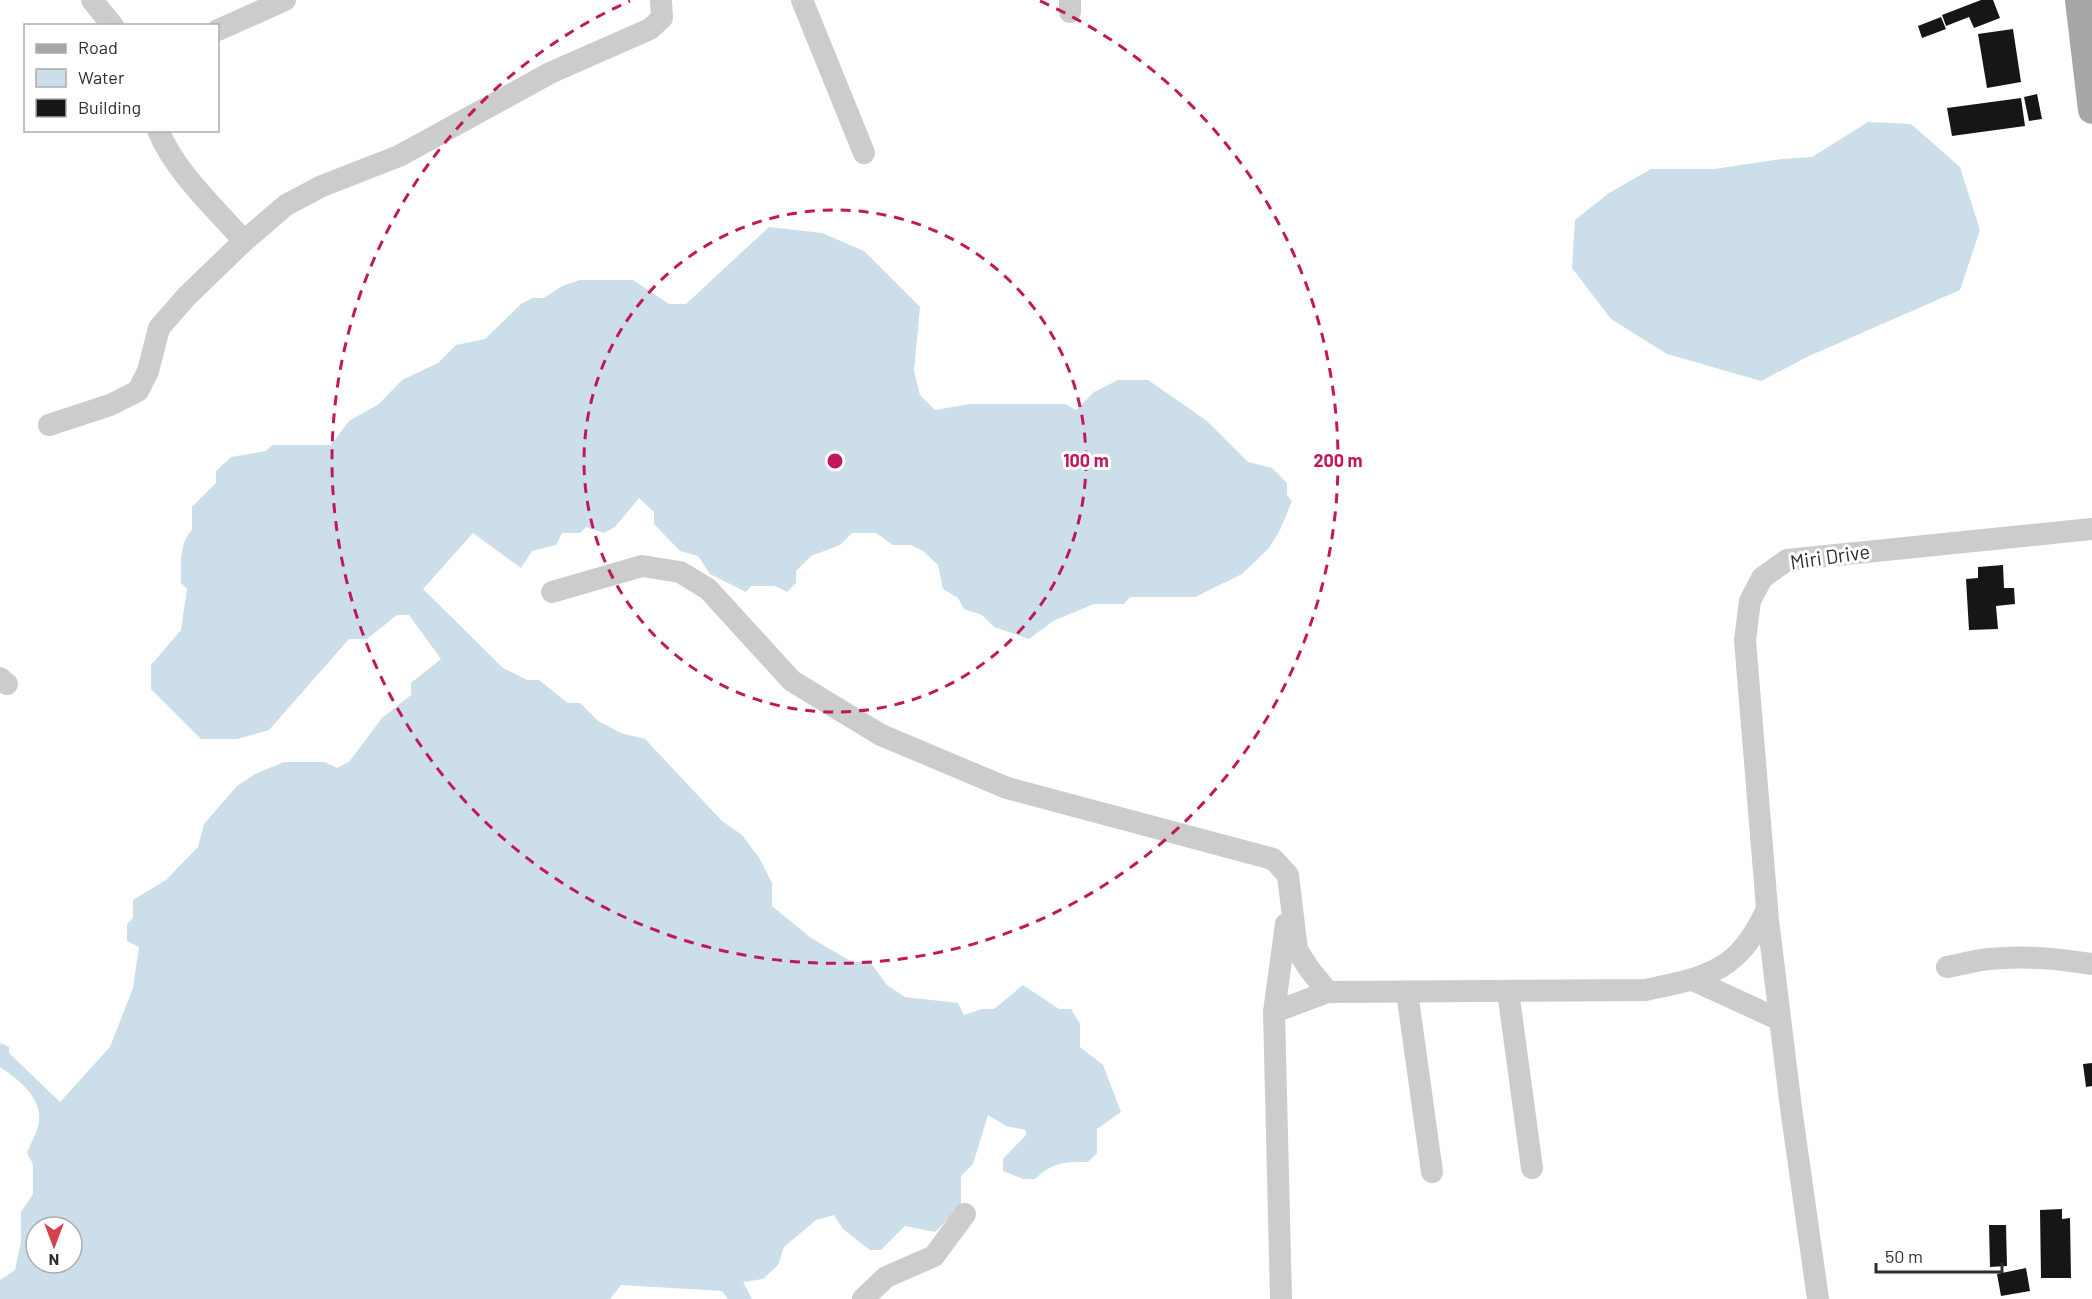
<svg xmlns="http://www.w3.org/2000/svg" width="2092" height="1299" viewBox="0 0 2092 1299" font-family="Barlow,sans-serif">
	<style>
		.water { fill: #ccdee9; fill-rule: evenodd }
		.building { fill: #161616 }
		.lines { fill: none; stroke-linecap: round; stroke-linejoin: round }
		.minor { stroke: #ccc; stroke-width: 22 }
		.major { stroke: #a7a7a7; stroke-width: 28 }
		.ring { fill: none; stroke: #c2185b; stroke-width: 3; stroke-dasharray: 10 8 }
		.labels { text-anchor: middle; stroke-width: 6; stroke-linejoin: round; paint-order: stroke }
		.street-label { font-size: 20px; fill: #2f2f2f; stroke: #fff }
		.centre { fill: #c2185b; stroke: #fff; stroke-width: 3 }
		.ring-label { font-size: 18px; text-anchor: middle; font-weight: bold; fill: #c2185b; stroke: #fff; stroke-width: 6; stroke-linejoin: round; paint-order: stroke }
	</style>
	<rect width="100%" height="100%" fill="#fff"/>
	<g class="water">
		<path d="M1868,122L1911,124L1960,167L1980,230L1960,290L1809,356L1761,381L1667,354L1611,319L1572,268L1575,220L1609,193L1651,169H1714L1782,159L1812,157Z"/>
		<path d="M769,227L822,233L864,251L920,307L914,371L920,395L935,410L970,404H1065L1076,410L1094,392L1118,380H1148L1207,421L1248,462L1272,468L1287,483V495L1292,501L1280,530L1269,548L1242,574L1195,597H1130L1124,604H1094L1053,621L1029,639L994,627L982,615L964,609L958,598L943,589L938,565L923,551L911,545H893L876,533H852L840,545L811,556L796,571V583L787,592L775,586H751L746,592L710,574L698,556L680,551L654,524V512L639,498L615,527L604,533L586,527L580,533H562L556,545L532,551L521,568L473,533L423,589L503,668L527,680H539L568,703H580L598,721L621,733L645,739L722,821L742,835L760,859L772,883V906L811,938L852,962H870L887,985L905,997L958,1003L964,1015L982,1009H994L1023,985L1059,1009H1071L1080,1024V1047L1103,1065L1121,1112L1097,1129V1153L1088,1162C1064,1162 1053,1162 1035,1179H1023L1003,1171V1159L1026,1135V1130L1006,1126L988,1115L973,1164L961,1176V1206L935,1232L905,1226L881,1250H870L843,1229L834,1215L816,1220L784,1247L778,1265L763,1279L743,1282L752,1299H728L722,1291L621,1285L610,1299H0V1280L15,1270L21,1241V1212L33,1194V1164L27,1153C31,1143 37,1132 39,1122C42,1097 18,1079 0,1067V1043L9,1047V1053L60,1102L110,1047L133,988L139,947L127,941V924L133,918V900L166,880L198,847L204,824L237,786L255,774L284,762H325L337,768L349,762L382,718L411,695V683L441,659L409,615H397L367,639H349L269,730L237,739H201L151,689V665L181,630L187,589L181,583C181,565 179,543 192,530V507L216,483V471L231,457L266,451L272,445H331L349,421L379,404L402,380L438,363L456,345L485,339L521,304L532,298H544L562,286L580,280H633L669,304H686ZM36,1227H72V1263H36Z"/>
	</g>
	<g class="building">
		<path d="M1981,0H1993L2000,18L1974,28L1969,17L1946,26L1942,15Z"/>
		<path d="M1941,17L1946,29L1922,38L1918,26Z"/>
		<path d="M2013,29L2021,82L1987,88L1978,34Z"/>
		<path d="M2037,94L2042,119L2029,121L2024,97Z"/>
		<path d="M2021,98L2025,126L1952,136L1947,108Z"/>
		<path d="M2003,565L2004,588H2014L2015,604L1996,606L1998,629L1969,630L1966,579L1978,578V567Z"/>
		<path d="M2092,1063V1086L2086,1087L2083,1064Z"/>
		<path d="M2062,1209V1219L2070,1218L2071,1278H2041L2040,1210Z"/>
		<path d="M1989,1225H2006L2007,1266L1990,1267Z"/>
		<path d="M2026,1268L2030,1291L2001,1296L1997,1274Z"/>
	</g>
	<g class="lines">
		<g class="minor">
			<path d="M92,0L113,26"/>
			<path d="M802,0L864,153"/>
			<path d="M1070,0V12"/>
			<path d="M218,30L285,0"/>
			<path d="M158,130C175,172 215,208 244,241"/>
			<path d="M49,425L110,405L138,391L148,371L159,328L187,296L244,241L286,205L322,186L399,156L550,73L650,29L662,18L661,0"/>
			<path d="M552,592L642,566L680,572L708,589L792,681L881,735L1007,788L1273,859L1288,875L1297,950L1310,970L1328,992"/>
			<path d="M0,678L7,684"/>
			<path d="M1947,967C1961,965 1975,960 1989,959C2024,955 2058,959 2092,964"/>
			<path d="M1693,980L1780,1020"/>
			<path d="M1508,991L1532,1168"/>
			<path d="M1407,992L1432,1172"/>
			<path d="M1274,1012L1328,992L1645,990C1708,977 1738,972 1767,909"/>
			<path d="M863,1299L886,1277L934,1256L965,1214"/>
			<path d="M1281,1299L1274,1012L1286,924"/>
			<path d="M1818,1299L1791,1108L1768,920L1745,640L1750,601L1762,578L1787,560L2092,529"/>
		</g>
		<path class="major" d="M2079,0L2092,110"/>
	</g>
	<g class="ring">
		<circle cx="835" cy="461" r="251"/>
		<path d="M1040 1A503 503 0 1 1 630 1"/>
	</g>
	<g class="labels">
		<g class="street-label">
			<text transform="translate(1830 557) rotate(-8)" y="7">Miri Drive</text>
		</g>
	</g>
	<circle cx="835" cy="461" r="9" class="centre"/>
	<g class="ring-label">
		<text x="1086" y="467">100 m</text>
		<text x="1338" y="467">200 m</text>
	</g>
	<rect x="24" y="24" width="195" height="108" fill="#ffffff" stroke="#acacac" stroke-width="1.5"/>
	<rect x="36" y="44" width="30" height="9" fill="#a7a7a7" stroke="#acacac" stroke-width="1.5"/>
	<text x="78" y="54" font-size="18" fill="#2f2f2f">Road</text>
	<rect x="36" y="69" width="30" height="18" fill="#ccdee9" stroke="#acacac" stroke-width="1.5"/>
	<text x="78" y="84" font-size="18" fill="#2f2f2f">Water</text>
	<rect x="36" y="99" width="30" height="18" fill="#161616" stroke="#acacac" stroke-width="1.5"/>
	<text x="78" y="114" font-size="18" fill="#2f2f2f">Building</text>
	<g transform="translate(54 1245) rotate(180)"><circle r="28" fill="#ffffff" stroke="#acacac" stroke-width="1.5"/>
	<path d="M0-4.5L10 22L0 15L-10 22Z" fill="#d6414e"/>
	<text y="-9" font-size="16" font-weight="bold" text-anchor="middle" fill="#2f2f2f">N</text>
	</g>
	<path d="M1876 1263v9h126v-9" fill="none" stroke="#2f2f2f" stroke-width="3"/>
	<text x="1885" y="1263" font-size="18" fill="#2f2f2f" stroke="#ffffff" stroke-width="4.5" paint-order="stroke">50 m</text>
</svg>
